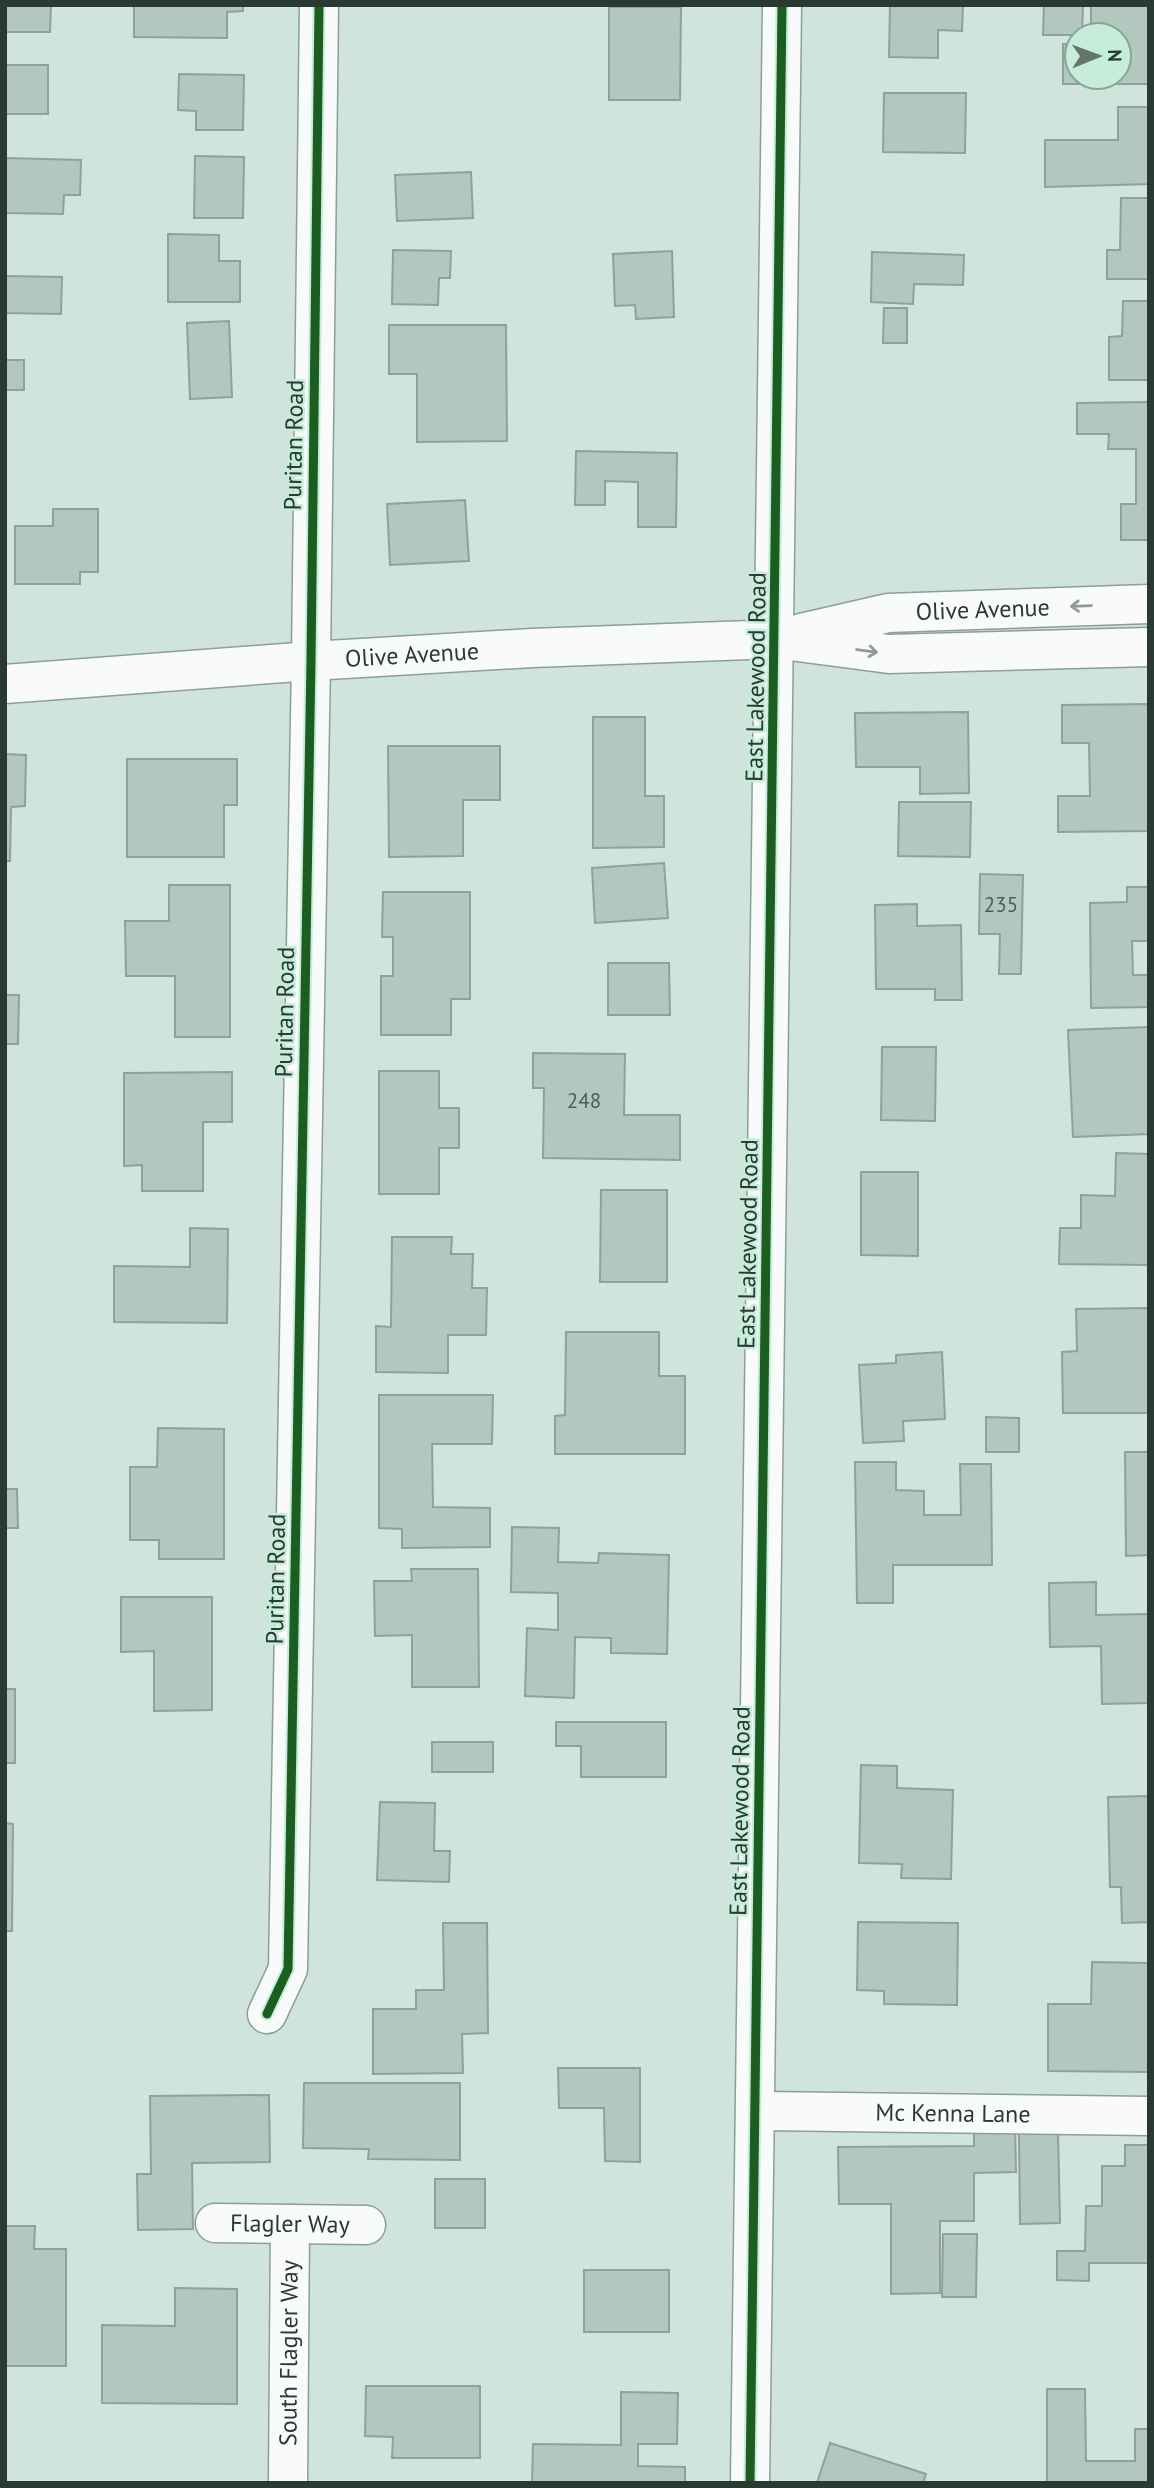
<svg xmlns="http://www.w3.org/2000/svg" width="1154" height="2488" viewBox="0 0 1154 2488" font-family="'PT Sans',sans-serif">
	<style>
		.building { fill: #b2c8be; stroke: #91a19a; stroke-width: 2 }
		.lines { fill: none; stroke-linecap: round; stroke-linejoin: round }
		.minor-casing { stroke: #8e9e96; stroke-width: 41 }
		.minor { stroke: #f8fbf9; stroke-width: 38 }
		.cycleway-casing { stroke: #c6eddb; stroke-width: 13 }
		.cycleway { stroke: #1b5e20; stroke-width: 9 }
		.oneway { stroke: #919a96 }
		.labels { text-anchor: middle; stroke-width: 5; stroke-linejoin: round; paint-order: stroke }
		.number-label { font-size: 21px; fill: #4c5d55 }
		.street-label { font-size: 24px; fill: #2a3932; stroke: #c6eddb }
	</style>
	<rect width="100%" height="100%" fill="#cfe4da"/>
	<g class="building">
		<path d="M5,5H51L50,32H5Z"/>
		<path d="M134,5H243V11L227,12V38L134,37Z"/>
		<path d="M890,5H963L962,31L938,30V58L889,57Z"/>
		<path d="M1044,5H1083L1082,35H1043Z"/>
		<path d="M1091,5H1149V84H1063V44H1077V77H1119V35H1091Z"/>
		<path d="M609,7H681L680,100H609Z"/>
		<rect x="5" y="65" width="43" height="49"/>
		<path d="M179,74L244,75L243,130H196V111L178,110Z"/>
		<path d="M884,93H966L965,153L883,152Z"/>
		<path d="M1118,107H1149V184L1045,187V140H1118Z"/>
		<path d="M195,156L244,157L243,218H194Z"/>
		<path d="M5,158L81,160L80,195H64L63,214L5,213Z"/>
		<path d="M471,172L473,218L397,221L395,175Z"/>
		<path d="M1121,198H1149V279H1107V250H1120Z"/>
		<path d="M168,234L219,235V261H240V302H168Z"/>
		<path d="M393,250L451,251L450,278H439L438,305L392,304Z"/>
		<path d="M672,251L674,317L636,319L635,305L615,306L613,254Z"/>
		<path d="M872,252L964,255L963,285L914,284L913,304L871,302Z"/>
		<path d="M5,276L62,277L61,314L5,313Z"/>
		<path d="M1123,301H1149V380H1109V337L1122,336Z"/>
		<path d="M884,308H907V343H883Z"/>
		<path d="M229,321L232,397L190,399L187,323Z"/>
		<path d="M389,325H506L507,441L417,442V374H389Z"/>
		<rect x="5" y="360" width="19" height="30"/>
		<path d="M1149,402V540H1121V504H1136V449H1108L1109,434H1077V403Z"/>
		<path d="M576,451L677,453L676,527H638V482L605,481V505H575Z"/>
		<path d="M465,500L469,561L390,565L387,504Z"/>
		<path d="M53,509H98V572H80V584H15V526H53Z"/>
		<path d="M1149,704V831L1058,832V796H1090L1089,743H1062V705Z"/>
		<path d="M968,712L969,793L920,794V767H856L855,713Z"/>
		<path d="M593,717H645V796H664V847L593,848Z"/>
		<path d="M388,746H500V800H463V856L389,857Z"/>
		<path d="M5,754L26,755L25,806L11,807L10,861H5Z"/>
		<path d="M127,759H237V805H224V857H127Z"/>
		<path d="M899,802H971L970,857L898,856Z"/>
		<path d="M664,863L668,918L595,923L592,868Z"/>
		<path d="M980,874L1023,875L1021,974H999L1000,934H979Z"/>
		<path d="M169,885H230V1037H175V976H126L125,921H169Z"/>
		<path d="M1127,887H1148L1149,941H1132L1133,975H1149V1007L1091,1008L1090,903L1127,902Z"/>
		<path d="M383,892H470V999H451V1035H381V976H393V937H382Z"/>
		<path d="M917,904V926L961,925L962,1000H935V989H876L875,905Z"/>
		<path d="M608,963H669L670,1015H608Z"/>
		<path d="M5,995H19L18,1044H5Z"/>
		<path d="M1149,1027V1134L1073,1137L1068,1030Z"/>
		<path d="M882,1047H936L935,1121L881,1120Z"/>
		<path d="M533,1053L625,1054L624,1115H680V1160L543,1158L544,1088H533Z"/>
		<path d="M379,1071H439V1108H459V1148H439V1194H379Z"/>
		<path d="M232,1072V1122H203V1191H142V1165L124,1166V1073Z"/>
		<path d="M1116,1153L1149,1154V1265L1059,1264L1060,1228H1081V1195L1115,1196Z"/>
		<path d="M861,1172H918V1256L861,1255Z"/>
		<path d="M601,1190H667V1282H600Z"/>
		<path d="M190,1228L228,1229L227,1323L114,1322V1266L190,1267Z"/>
		<path d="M392,1237H452L451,1254H473L472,1288H487L486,1335H448V1373L376,1372V1326L391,1327Z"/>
		<path d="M1149,1308V1413H1063L1062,1352L1077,1351L1076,1309Z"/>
		<path d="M566,1332H659V1376H685V1454H555V1416L565,1415Z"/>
		<path d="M942,1352L945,1419L903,1421L904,1441L863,1443L859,1365L896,1363V1355Z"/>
		<path d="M379,1395H493L492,1444H432L433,1507L490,1508V1547L402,1548V1529L379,1528Z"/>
		<path d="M986,1417L1019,1418V1452H986Z"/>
		<path d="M158,1428L224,1429V1559H159V1540H130V1467H157Z"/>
		<path d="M1125,1452H1149V1555L1126,1556Z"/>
		<path d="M855,1462H896V1490L924,1491V1515H961L960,1464H991L992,1565H893V1603H857Z"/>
		<path d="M5,1489H17L18,1528H5Z"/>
		<path d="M512,1527L559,1528L558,1562L598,1563L599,1553L669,1555L667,1654L611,1653V1638L575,1637L574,1698L525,1696L527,1628L558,1630V1593L511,1592Z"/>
		<path d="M411,1569H478L479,1687H412V1635L375,1636L374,1581H412Z"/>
		<path d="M1096,1582V1615L1149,1614V1703L1102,1704L1101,1646L1050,1647L1049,1583Z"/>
		<path d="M121,1597H212V1710L154,1711V1651L121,1652Z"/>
		<rect x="5" y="1689" width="10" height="74"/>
		<path d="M556,1722H666V1777H581V1746H556Z"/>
		<rect x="432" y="1742" width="61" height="30"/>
		<path d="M861,1765L897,1766V1788L953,1790L951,1879L901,1878L902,1864L859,1863Z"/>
		<path d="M1149,1796V1922L1122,1923L1121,1887H1110L1108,1797Z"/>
		<path d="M380,1802L435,1803L434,1851H450L449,1882L377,1880Z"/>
		<path d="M5,1823L13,1824L12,1931H5Z"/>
		<path d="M858,1922L958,1923L957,2005L884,2004V1991L857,1990Z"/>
		<path d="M443,1923H487L488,2033L462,2034L463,2073L373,2074V2009H416V1990H444Z"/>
		<path d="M1092,1962L1149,1963V2072L1048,2071V2004H1091Z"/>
		<path d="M558,2068H640V2162L605,2161L604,2108H559Z"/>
		<path d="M304,2083H460V2160L368,2159L369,2149L303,2148Z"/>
		<path d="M269,2095L270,2162L192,2163L193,2229L138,2230L137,2174H151L150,2096Z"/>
		<path d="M974,2125H1015L1016,2172L974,2173V2221H940V2293L891,2294V2204H839L838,2147L974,2146Z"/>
		<path d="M1058,2132L1060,2223L1020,2224L1019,2133Z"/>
		<path d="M1125,2145H1149V2263H1089V2281L1057,2280V2251H1085L1086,2206H1102V2166H1125Z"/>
		<rect x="435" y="2179" width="50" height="49"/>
		<path d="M5,2226H35L34,2249H66V2366H5Z"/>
		<path d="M943,2234H977L976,2297H942Z"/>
		<rect x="584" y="2270" width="85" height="62"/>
		<path d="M175,2288L237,2289V2404L102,2403V2325L175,2326Z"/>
		<path d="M366,2386H480V2458H392L393,2437L365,2436Z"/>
		<path d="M1047,2389H1085L1086,2461H1135V2429H1149V2483H1047Z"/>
		<path d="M621,2392L678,2393L677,2444H638V2466L685,2467V2483H532L533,2444L621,2445Z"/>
		<path d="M830,2443L926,2474L923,2483H817Z"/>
	</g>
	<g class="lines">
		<g class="minor-casing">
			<g id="minor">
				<path id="s1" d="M801,633L888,613L1149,604"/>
				<path id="s2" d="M5,684L311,661L532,648L775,639L889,654L1149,647"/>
				<path d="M267,2014L288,1969L311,661L319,5"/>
				<path id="s3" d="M755,2111L1149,2116"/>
				<path id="s4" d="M215,2223L366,2225"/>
				<path id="s5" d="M288,2483L290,2224"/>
				<path d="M750,2483L782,5"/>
			</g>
		</g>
		<use href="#minor" class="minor"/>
		<g class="cycleway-casing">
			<g id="cycleway">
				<path d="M267,2014L288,1969L311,661L319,5"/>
				<path d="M750,2483L782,5"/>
			</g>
		</g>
		<use href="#cycleway" class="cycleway"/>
	</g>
	<defs><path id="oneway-shaft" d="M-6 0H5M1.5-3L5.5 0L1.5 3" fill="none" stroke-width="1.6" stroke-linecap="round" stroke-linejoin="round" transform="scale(1.75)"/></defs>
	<g class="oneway">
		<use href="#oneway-shaft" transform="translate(1081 606) rotate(178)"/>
		<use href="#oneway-shaft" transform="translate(867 651) rotate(7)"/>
	</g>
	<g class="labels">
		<g class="number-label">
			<text x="1001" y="912">235</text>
			<text x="584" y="1108">248</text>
		</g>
		<g class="street-label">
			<text transform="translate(294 445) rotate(-89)" y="8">Puritan Road</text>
			<text dy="8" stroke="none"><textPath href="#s1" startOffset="184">Olive Avenue</textPath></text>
			<text dy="8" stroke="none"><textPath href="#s2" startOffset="408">Olive Avenue</textPath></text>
			<text transform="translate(756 677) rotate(-89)" y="8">East Lakewood Road</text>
			<text transform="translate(285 1012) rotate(-89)" y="8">Puritan Road</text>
			<text transform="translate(748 1244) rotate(-89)" y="8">East Lakewood Road</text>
			<text transform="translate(276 1579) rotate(-89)" y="8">Puritan Road</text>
			<text transform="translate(740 1811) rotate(-89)" y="8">East Lakewood Road</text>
			<text dy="8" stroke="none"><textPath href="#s3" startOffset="198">Mc Kenna Lane</textPath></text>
			<text dy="8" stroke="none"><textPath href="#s4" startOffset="75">Flagler Way</textPath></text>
			<text dy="8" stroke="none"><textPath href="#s5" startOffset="130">South Flagler Way</textPath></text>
		</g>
	</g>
	<rect width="1154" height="2488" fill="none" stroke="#2a3932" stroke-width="14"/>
	<g transform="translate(1098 56) rotate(89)"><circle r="33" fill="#c6eddb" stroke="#88a597" stroke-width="2"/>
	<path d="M0-5L12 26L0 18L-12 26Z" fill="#64756d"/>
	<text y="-10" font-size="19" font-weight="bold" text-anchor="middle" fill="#2a3932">N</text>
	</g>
</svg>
